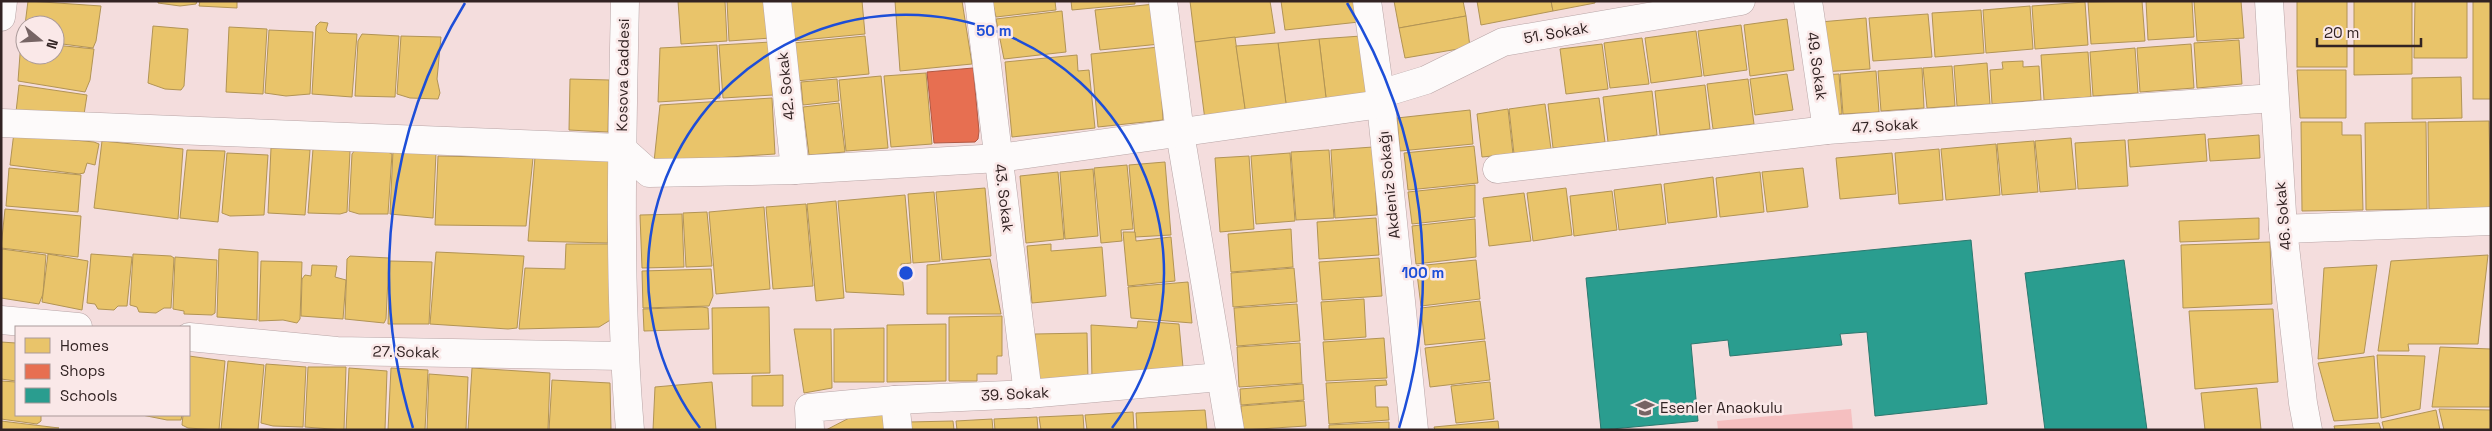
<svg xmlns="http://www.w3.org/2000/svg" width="2492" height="431" viewBox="0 0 2492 431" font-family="'Space Grotesk',sans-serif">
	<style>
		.green { fill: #f5bfc0 }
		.homes { fill: #e9c46a; stroke: #b29455 }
		.shops { fill: #e76f51; stroke: #b15843 }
		.schools { fill: #2a9d8f; stroke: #2c786f }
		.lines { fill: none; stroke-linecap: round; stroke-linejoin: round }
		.minor-casing { stroke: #b8a5a6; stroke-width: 29 }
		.minor { stroke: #fdfafa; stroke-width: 28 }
		.ring { fill: none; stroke: #1d4ed8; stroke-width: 2.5 }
		.labels { text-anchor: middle; stroke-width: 5; stroke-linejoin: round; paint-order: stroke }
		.street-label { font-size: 15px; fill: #322323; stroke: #fae8e8 }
		.poi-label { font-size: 15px; fill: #322323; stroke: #fae8e8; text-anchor: start }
		.centre { fill: #1d4ed8; stroke: #fae8e8; stroke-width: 2.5 }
		.ring-label { font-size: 15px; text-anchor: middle; font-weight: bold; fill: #1d4ed8; stroke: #fae8e8; stroke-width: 5; stroke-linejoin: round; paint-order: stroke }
	</style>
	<rect width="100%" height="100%" fill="#f4dddd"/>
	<path class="green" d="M1851,409L1853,430H1718L1717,421Z"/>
	<g class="homes">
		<path d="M28,1L101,6L96,41L93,48L55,43V25H25Z"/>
		<path d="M158,1H197L196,4L180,6L158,3Z"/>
		<path d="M200,1H237V8L199,6Z"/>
		<path d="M678,1H725L727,41L681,44Z"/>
		<path d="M727,1H768L771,38L729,41Z"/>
		<path d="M789,1H862L865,34L792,41Z"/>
		<path d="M895,1H962L972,64L900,71Z"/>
		<path d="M992,1H1055L1056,10L996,17Z"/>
		<path d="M1071,1H1135V4L1072,10Z"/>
		<path d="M1190,1H1270L1275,33L1195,42Z"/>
		<path d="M1281,1H1356L1359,22L1285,30Z"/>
		<path d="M1394,1H1463L1466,16L1399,28Z"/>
		<path d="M1477,1H1551L1553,11L1481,25Z"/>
		<path d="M1551,1H1595V3L1553,11Z"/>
		<path d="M2142,1L2145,41L2091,44L2088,2Z"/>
		<path d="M2146,1H2192L2194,37L2148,40Z"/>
		<path d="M2194,1H2241L2244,38L2197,41Z"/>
		<rect x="2297" y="1" width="50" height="66"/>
		<path d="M2354,1H2412V74L2354,75Z"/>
		<path d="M2415,1H2467V58H2414Z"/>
		<rect x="2473" y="1" width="18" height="98"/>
		<path d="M2085,2L2088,45L2035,49L2032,6Z"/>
		<path d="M1155,4L1160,44L1100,50L1095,10Z"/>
		<path d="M2030,6L2033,49L1986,53L1983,10Z"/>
		<path d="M1981,10L1984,53L1935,57L1932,13Z"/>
		<path d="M1062,11L1066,52L1004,59L996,19Z"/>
		<path d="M1928,14L1932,57L1873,61L1869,18Z"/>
		<path d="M1466,16L1470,47L1405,58L1399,28Z"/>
		<path d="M1866,18L1870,69L1822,72L1820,22Z"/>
		<path d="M1787,19L1794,70L1750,76L1744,25Z"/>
		<path d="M320,22L328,23L326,30L329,33L357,34L352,97L312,94L316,26Z"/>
		<path d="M1741,25L1747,70L1704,76L1698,31Z"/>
		<path d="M153,26L188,29L184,86L181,90L165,89L148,83Z"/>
		<path d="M229,27L267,29L263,94L226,92Z"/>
		<path d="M269,30L313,32L310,94L286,96L265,93Z"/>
		<path d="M1696,31L1702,76L1651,83L1645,38Z"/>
		<path d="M362,34L399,36L395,97L355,96L358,41Z"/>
		<path d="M401,36L441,37L437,79L440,93L438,99L410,98L397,94Z"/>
		<path d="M865,36L869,74L796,81L793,43Z"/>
		<path d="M1361,36L1370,102L1327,106L1319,39Z"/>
		<path d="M1235,37L1246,115L1205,120L1195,42Z"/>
		<path d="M1642,38L1649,84L1610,88L1604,43Z"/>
		<path d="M1319,39L1327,106L1287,111L1278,43Z"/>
		<path d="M2239,40L2242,84L2197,88L2194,43Z"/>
		<path d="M21,41H25V55H55V45L94,49L90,80L85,92L18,81Z"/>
		<path d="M771,42L773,95L723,98L719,45Z"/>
		<path d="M1278,43L1287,111L1246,115L1236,46Z"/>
		<path d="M1602,44L1608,89L1566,94L1560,49Z"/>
		<path d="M2191,44L2194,88L2140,92L2137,48Z"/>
		<path d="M717,45L720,98L658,102L660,48Z"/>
		<path d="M1159,47L1163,120L1098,127L1091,54Z"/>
		<path d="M2135,48L2138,93L2093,96L2090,52Z"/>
		<path d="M2088,52L2091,97L2044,100L2041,55Z"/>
		<path d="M1077,55L1078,71L1089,70L1095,128L1012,137L1005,62Z"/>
		<path d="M2023,61V67L2039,66L2041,100L1992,104L1990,70L2003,69L2002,62Z"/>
		<path d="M1987,63L1990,104L1957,106L1954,66Z"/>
		<path d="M1952,66L1955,106L1927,108L1923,68Z"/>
		<path d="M1922,68L1924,108L1881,111L1878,71Z"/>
		<path d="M2297,70H2346V118H2300Z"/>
		<path d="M1876,71L1879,112L1843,114L1840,74Z"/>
		<path d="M926,73L932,144L891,147L884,76Z"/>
		<path d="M1787,74L1793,110L1755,115L1750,79Z"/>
		<path d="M1839,74L1842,114L1825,115L1822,75Z"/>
		<path d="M881,76L888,148L846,151L839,80Z"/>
		<path d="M2461,77L2462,118L2412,119V78Z"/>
		<path d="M570,79L609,80L608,132L569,130Z"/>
		<path d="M837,79L839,101L803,105L801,82Z"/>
		<path d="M1748,79L1754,124L1713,129L1707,84Z"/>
		<path d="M19,85L87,95L83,121L16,112Z"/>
		<path d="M1705,85L1710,129L1660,135L1655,91Z"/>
		<path d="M1652,91L1657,135L1608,142L1603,97Z"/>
		<path d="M772,98L775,154L654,162L660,105Z"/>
		<path d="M1599,98L1605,142L1553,148L1548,104Z"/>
		<path d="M839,103L845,152L809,155L803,107Z"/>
		<path d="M1545,104L1551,149L1514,154L1509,109Z"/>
		<path d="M1508,109L1513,154L1482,157L1477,114Z"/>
		<path d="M1470,110L1473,144L1400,151L1397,118Z"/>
		<path d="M2489,121L2491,208L2429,209L2428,122Z"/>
		<path d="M2301,122H2342V135H2361L2363,210L2302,211Z"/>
		<path d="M2426,122L2427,209L2366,210L2365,123Z"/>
		<path d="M14,132L33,136L94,142L99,144L95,165L87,163L84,173L79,174L10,165Z"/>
		<path d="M2205,134L2207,161L2130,167L2128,140Z"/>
		<path d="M2259,135L2260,158L2210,161L2208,139Z"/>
		<path d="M2071,138L2076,189L2040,192L2035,141Z"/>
		<path d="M2125,140L2128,186L2078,189L2075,143Z"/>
		<path d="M102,141L183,149L178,219L94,208Z"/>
		<path d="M2034,141L2038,192L2002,195L1997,144Z"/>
		<path d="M1996,144L2000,195L1946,200L1941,149Z"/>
		<path d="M1474,146L1478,183L1408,190L1404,153Z"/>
		<path d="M1373,147L1377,215L1335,218L1331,150Z"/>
		<path d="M271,148L310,150L305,215L268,213Z"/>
		<path d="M313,149L350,151L347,212L340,214L308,213Z"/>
		<path d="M1939,149L1943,200L1899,204L1895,153Z"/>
		<path d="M187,150L225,151L218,222L180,218Z"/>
		<path d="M355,150L386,151L392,154L388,214H359L349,211L352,154Z"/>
		<path d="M1329,150L1334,218L1296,220L1291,152Z"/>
		<path d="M393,151L436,153L433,218L390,214Z"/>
		<path d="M227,153L268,155L264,215L230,216L222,213Z"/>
		<path d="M1290,153L1295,221L1256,224L1251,156Z"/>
		<path d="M1892,153L1896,194L1840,199L1836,158Z"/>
		<path d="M438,156L533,158L526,226L435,225Z"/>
		<path d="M1249,156L1254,229L1220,232L1215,158Z"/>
		<path d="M535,157L609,159L608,243L528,241Z"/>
		<path d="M1165,162L1171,235L1135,237L1129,165Z"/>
		<path d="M1127,165L1133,229L1121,230L1122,241L1101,243L1094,168Z"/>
		<path d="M9,168L81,175L78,212L6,206Z"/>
		<path d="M1803,168L1808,207L1767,212L1762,172Z"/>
		<path d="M1093,169L1098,236L1065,239L1060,172Z"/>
		<path d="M1058,172L1064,239L1026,243L1020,176Z"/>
		<path d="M1760,172L1764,212L1720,217L1716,178Z"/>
		<path d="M1713,177L1717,217L1668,223L1664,184Z"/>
		<path d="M1661,184L1666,224L1619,230L1614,190Z"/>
		<path d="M1475,185V217L1412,224L1408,192Z"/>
		<path d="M985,188L991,256L942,260L936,192Z"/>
		<path d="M1566,188L1572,235L1533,241L1527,193Z"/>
		<path d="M1612,191L1617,230L1574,236L1570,196Z"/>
		<path d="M934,192L940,261L913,263L908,194Z"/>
		<path d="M1524,193L1531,241L1489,246L1483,198Z"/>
		<path d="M905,195L911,263L901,264L904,295L846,292L838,201Z"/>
		<path d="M836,201L844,298L816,301L807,204Z"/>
		<path d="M806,204L813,286L773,289L766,207Z"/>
		<path d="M764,207L770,289L716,294L709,212Z"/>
		<path d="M5,209L81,216L78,257L1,248Z"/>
		<path d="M707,212L712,266L686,267L683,213Z"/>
		<path d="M682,214L684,267L642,268L640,215Z"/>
		<path d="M1376,218L1379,255L1319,259L1317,222Z"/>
		<path d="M2259,218V239L2180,242L2179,221Z"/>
		<path d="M1475,219L1476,257L1416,264L1412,226Z"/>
		<path d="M1291,229L1293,267L1231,272L1228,234Z"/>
		<path d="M1123,232H1135L1136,241L1171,237L1175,281L1128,286Z"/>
		<path d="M2270,242L2272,304L2183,308L2181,245Z"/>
		<path d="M566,244H615L612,319L599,327L519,329L525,268L565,269Z"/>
		<path d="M1051,244V251L1102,247L1106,296L1032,303L1027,246Z"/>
		<path d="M2,249L46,255L43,294L39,304L1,298Z"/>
		<path d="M219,249L258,252L257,320L217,317Z"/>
		<path d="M436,252L524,256L517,328L508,329L430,324Z"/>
		<path d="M48,254L88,261L82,310L42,302Z"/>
		<path d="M91,254L132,257L127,306H118L114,310L98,309L95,304L87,303Z"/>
		<path d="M133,254L171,256L174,258L171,308H164L156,313L139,312L137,307L130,305Z"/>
		<path d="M2488,255L2478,344H2408L2409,351H2378L2391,261Z"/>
		<path d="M350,256L389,258L386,319L384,323L345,319L347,259Z"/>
		<path d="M175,257L217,260L215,313L212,315L184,314V311L173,309Z"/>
		<path d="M1379,258L1382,296L1322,300L1319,262Z"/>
		<path d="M990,259L1001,314H927V265Z"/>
		<path d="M1476,260L1480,299L1421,306L1416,266Z"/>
		<path d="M261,261L302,262L300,319L297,323L283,320L259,321Z"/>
		<path d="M390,261L432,262L429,324H388Z"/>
		<path d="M312,265L337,266L335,277L346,280L343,319L301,316L302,279L305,275L311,276Z"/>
		<path d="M2377,265L2364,353L2318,359L2324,268Z"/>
		<path d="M1294,268L1297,302L1233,307L1231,273Z"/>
		<path d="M711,269L713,296L709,306L643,308L642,271Z"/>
		<path d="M1188,282L1192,323L1131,318L1128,287Z"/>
		<path d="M1364,299L1366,337L1324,340L1321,302Z"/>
		<path d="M1480,301L1485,339L1425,345L1421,308Z"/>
		<path d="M1297,304L1300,341L1237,346L1234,308Z"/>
		<path d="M702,307L708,308L709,329L644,331L643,309Z"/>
		<path d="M769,307L770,373L713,374L712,308Z"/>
		<path d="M2273,309L2278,382L2195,389L2189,311Z"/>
		<path d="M1002,316V356H997V374H977V381H949V317Z"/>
		<path d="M1138,321L1179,324L1184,378L1092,380L1091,325L1137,328Z"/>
		<path d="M946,324V381L887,382V325Z"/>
		<path d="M884,328V382H834V329Z"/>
		<path d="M794,329H831L832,388L804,393Z"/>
		<path d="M1087,333L1088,380L1037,382L1035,334Z"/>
		<path d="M1384,338L1387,378L1326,381L1323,342Z"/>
		<path d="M1485,341L1490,380L1430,387L1425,348Z"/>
		<path d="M1,342L16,343V381L1,379Z"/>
		<path d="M1300,343L1302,383L1239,387L1237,347Z"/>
		<path d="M2440,347L2491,349L2490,407H2432Z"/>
		<path d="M2377,355L2425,356L2420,409L2381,418Z"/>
		<path d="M189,356L225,361L219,430L188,428L182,425L183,415H189Z"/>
		<path d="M2374,356L2378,418L2334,421L2318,363Z"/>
		<path d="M228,361L264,365L258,430L221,429Z"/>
		<path d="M266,364L306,367L303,427L273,426L261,423Z"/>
		<path d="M308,367H346L344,430L305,427Z"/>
		<path d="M349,368L387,371L385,430H346Z"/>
		<path d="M391,368L428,370L425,430H388Z"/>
		<path d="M472,368L550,373L548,430H468Z"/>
		<path d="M429,374L468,377L466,430H427Z"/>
		<path d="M783,375V406H752V376Z"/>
		<path d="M552,380L610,383L611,430H549Z"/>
		<path d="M1386,380L1387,385L1375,386L1376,407H1388L1389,420L1329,424L1326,383Z"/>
		<path d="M1,381L16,382V415H41V421L37,424L1,419Z"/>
		<path d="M712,382L716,430H653L655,387Z"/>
		<path d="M1490,382L1494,419L1456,423L1451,386Z"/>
		<path d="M1303,384L1304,400L1241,405L1240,389Z"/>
		<path d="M2257,388L2261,430H2205L2201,393Z"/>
		<path d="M1304,401L1306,426L1243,430L1241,406Z"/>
		<path d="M2439,409L2491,410V430H2444Z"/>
		<path d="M1205,410L1207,430H1137L1136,413Z"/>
		<path d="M2436,410L2440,430H2384L2382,422Z"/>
		<path d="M888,411L891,430H826L855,415Z"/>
		<path d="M1133,412L1134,430H1087L1085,415Z"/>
		<path d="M142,415H182L181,420H167Z"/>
		<path d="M1083,415L1084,430H1041L1039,417Z"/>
		<path d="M1037,417L1038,430H995L994,419Z"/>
		<path d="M992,419L993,430H957L956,421Z"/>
		<path d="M1,421L59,428L1,430Z"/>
		<path d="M953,421L954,430H910L909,422Z"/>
		<path d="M1498,421L1499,430H1435L1434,427Z"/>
		<path d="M1389,422V430H1329V425Z"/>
		<path d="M2379,423L2381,430H2335L2334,426Z"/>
	</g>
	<path class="shops" d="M973,68L979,131L978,139L975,142L934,143L927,72Z"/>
	<g class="schools">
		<path d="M1971,240L1987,404L1875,416L1867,332L1840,334L1842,345L1730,356L1728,340L1691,344L1698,421L1601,430L1586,278Z"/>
		<path d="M2124,260L2147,430H2045L2025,273Z"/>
	</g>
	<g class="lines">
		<g class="minor-casing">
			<g id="minor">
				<path d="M625,1C622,144 618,287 630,430"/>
				<path d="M777,1L795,170"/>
				<path d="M979,1L1028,394"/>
				<path d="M1163,1L1180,133L1230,430"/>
				<path d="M1367,1L1380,94L1414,430"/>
				<path d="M1808,1L1827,130"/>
				<path d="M2269,1L2283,229L2303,403L2308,430"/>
				<path d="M1,17L3,1"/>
				<path d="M1380,94L1426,80L1503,42L1741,1"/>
				<path d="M1,123L621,148L649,173L795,170L999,158L1381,104"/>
				<path d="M1497,169L1827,130L2274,98"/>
				<path d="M2283,229L2491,221"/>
				<path d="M1,320L78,327"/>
				<path d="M189,337L337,351L623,356"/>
				<path d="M895,400L898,430"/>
				<path d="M810,430L809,408L895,400L1028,394L1220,377"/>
			</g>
		</g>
		<use href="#minor" class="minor"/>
	</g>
	<g class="ring">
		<path d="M700 428A258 258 0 1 1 1112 428"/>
		<path d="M413 428A517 517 0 0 1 465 3M1347 3A517 517 0 0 1 1399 428"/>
	</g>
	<defs>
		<g id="school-bare" transform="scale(1.5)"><path d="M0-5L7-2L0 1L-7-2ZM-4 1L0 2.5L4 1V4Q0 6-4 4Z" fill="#766464" stroke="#fae8e8" stroke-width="2.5" paint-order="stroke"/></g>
	</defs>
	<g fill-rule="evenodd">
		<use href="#school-bare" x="1645" y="408"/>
	</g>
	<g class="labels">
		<g class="street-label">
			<text transform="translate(1556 33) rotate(-10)" y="5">51. Sokak</text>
			<text transform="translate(1817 66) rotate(82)" y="5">49. Sokak</text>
			<text transform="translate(623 75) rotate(-89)" y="5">Kosova Caddesi</text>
			<text transform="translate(786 86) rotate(-96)" y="5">42. Sokak</text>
			<text transform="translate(1885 126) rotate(-4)" y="5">47. Sokak</text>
			<text transform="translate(1389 185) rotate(-96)" y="5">Akdeniz Sokağı</text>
			<text transform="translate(1004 198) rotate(83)" y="5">43. Sokak</text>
			<text transform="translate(2283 216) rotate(-95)" y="5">46. Sokak</text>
			<text transform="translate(406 352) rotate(1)" y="5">27. Sokak</text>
			<text transform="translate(1015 394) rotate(-3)" y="5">39. Sokak</text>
		</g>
		<g class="poi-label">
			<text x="1660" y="413">Esenler Anaokulu</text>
		</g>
	</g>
	<circle cx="906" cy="273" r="8" class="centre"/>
	<g class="ring-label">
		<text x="994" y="36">50 m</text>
		<text x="1423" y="278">100 m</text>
	</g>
	<rect width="2492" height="431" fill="none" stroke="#322323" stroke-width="5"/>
	<rect x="15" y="326" width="175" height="90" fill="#fae8e8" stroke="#aa9999"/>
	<rect x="25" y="338" width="25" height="15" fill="#e9c46a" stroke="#aa9999"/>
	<text x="60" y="351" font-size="15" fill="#322323">Homes</text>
	<rect x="25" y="364" width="25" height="15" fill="#e76f51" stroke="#aa9999"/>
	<text x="60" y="376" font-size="15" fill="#322323">Shops</text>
	<rect x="25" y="388" width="25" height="15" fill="#2a9d8f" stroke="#aa9999"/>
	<text x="60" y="401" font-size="15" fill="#322323">Schools</text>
	<g transform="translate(40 40) rotate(108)"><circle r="24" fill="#fae8e8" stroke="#aa9999"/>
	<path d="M0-4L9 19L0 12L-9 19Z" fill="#766464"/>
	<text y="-8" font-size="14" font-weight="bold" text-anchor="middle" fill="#322323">N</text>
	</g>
	<path d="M2317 38v8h104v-8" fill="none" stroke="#322323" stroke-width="2.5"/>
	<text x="2324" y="38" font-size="15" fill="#322323" stroke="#fae8e8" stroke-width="4" paint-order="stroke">20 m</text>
</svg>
